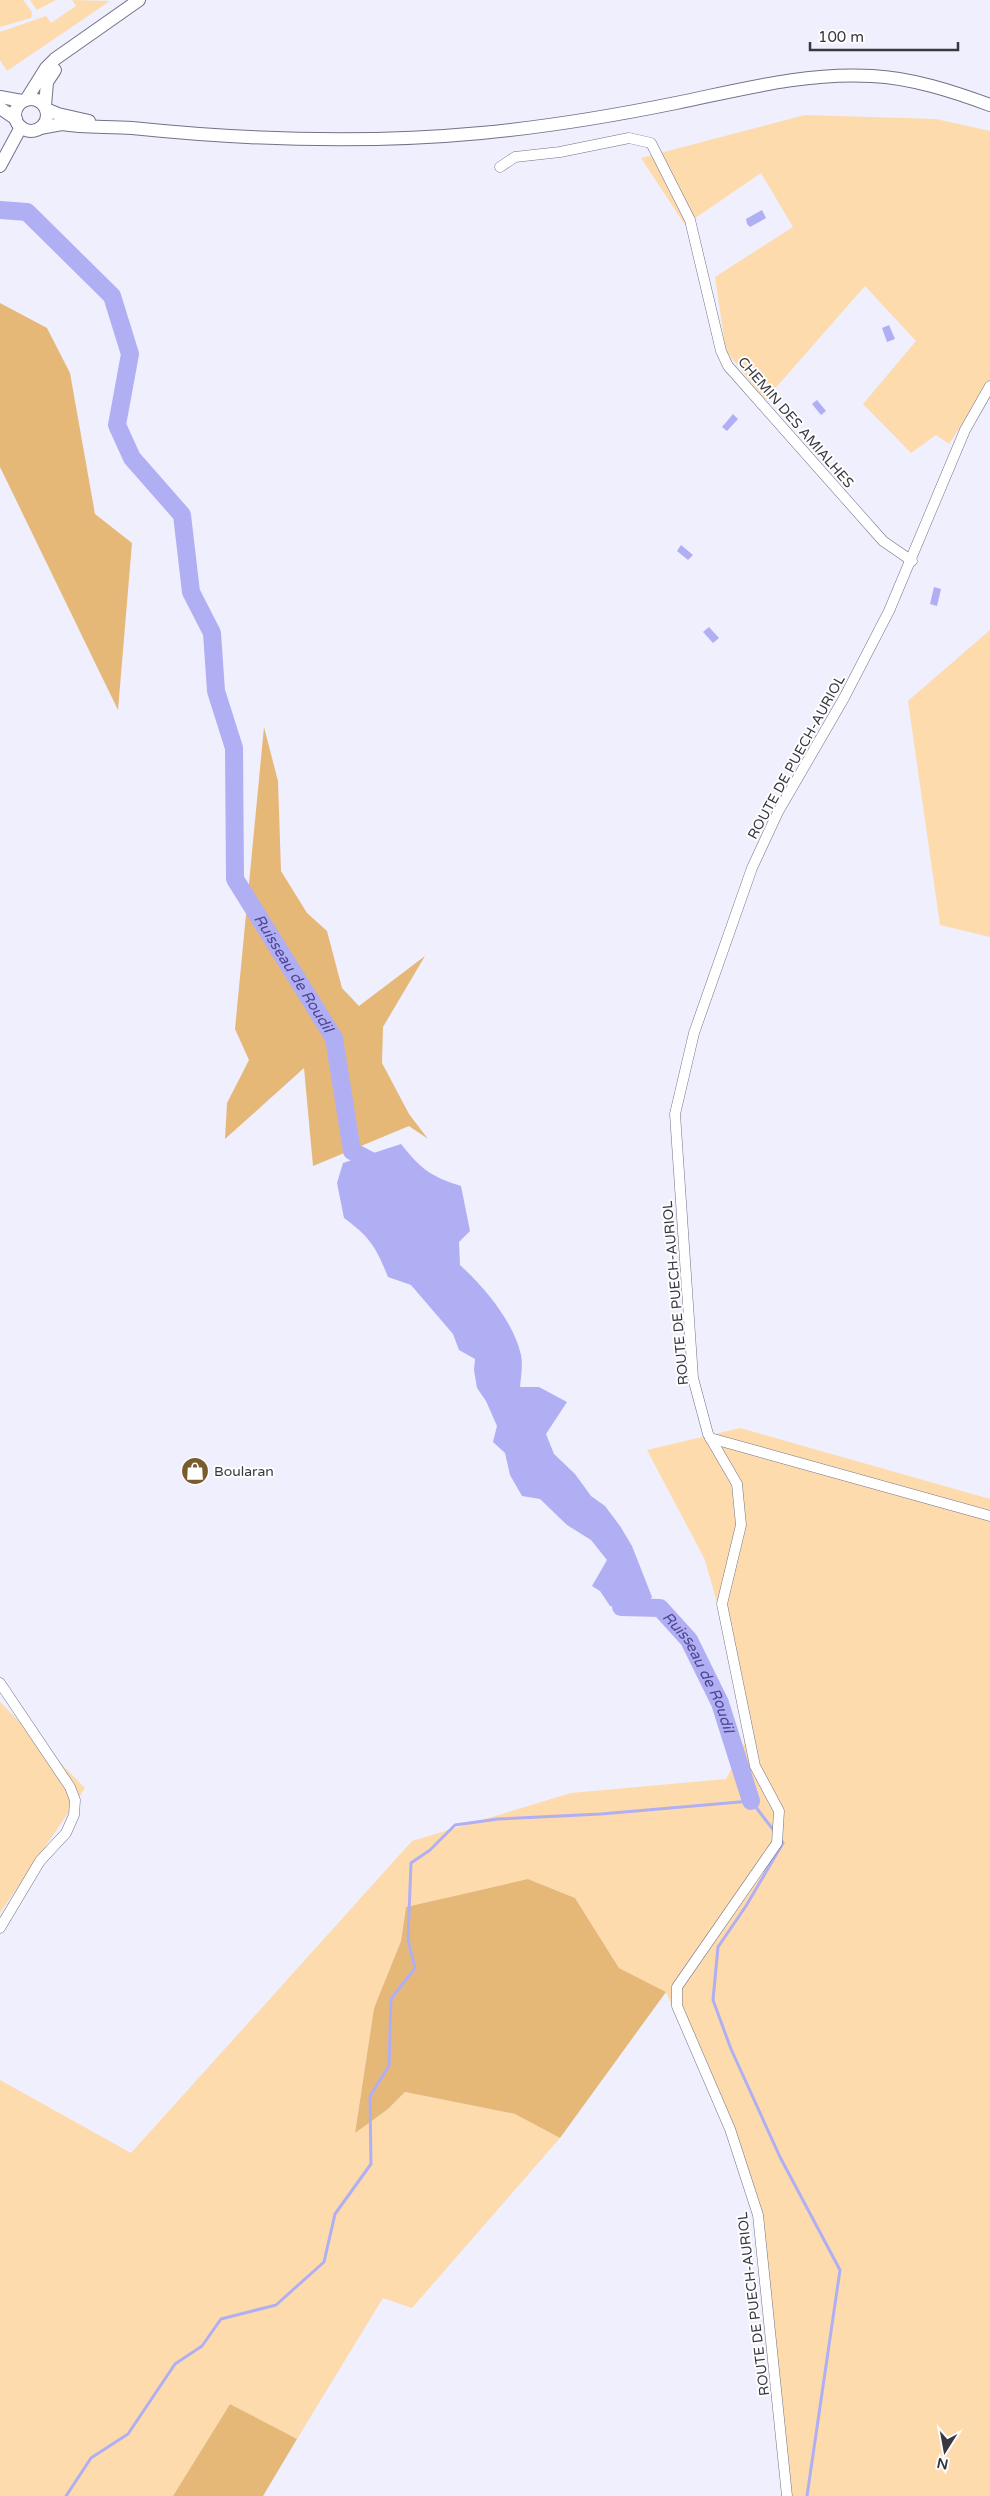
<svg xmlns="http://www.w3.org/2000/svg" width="990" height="2496" viewBox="0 0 990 2496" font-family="'Varela Round',sans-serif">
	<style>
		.green { fill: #fedbac }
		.forest { fill: #e6b878 }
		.water { fill: #b1aff4 }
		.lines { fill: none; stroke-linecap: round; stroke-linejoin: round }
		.stream { stroke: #b1aff4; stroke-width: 3 }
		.river { stroke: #b1aff4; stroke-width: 18 }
		.minor-casing { stroke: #727288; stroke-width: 11 }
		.major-casing { stroke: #727288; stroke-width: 14 }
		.minor { stroke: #fff; stroke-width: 10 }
		.major { stroke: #fff; stroke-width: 12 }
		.labels { text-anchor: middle; stroke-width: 4; stroke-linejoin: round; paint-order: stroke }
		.street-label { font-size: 14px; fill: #383841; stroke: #fefefe }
		.poi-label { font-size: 14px; fill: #383841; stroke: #fefefe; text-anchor: start }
		.water-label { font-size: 15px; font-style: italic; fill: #4e4595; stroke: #fefefe }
	</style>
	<rect width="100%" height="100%" fill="#efeffe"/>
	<g class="green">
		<path d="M0,0H23L32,12L31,18L0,27Z"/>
		<path d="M30,0H56L37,10Z"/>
		<path d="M72,0L110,1L7,71L0,60V32L46,16L51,23L76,6Z"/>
		<path d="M805,115L936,119L990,131V382L949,444L936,435L911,453L863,404L916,341L865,286L765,400L726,351L715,277L793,227L761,173L685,225L641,158Z"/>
		<path d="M990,630V937L940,925L908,701Z"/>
		<path d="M740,1428L990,1499V2496H782L755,2215L727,2133L666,1992L619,1968L575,1898L528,1879L406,1907L401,1941L374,2008L355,2132L388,2109L405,2092L515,2114L560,2138L412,2308L383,2298L297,2439L230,2404L173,2496H0V2080L131,2153L412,1841L571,1793L726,1779L752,1728L705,1560L647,1450Z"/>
		<path d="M0,1702L85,1788L0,1913Z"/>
	</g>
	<g class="forest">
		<path d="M0,303L47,328L70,373L95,514L132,543L118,710L0,467Z"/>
		<path d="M264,727L278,781L281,871L307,913L327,931L342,988L359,1006L425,956L383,1027L382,1063L409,1114L428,1139L409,1126L313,1166L304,1068L225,1139L227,1103L249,1060L235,1029Z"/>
		<path d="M528,1879L575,1898L619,1968L666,1992L560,2138L515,2114L405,2092L388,2109L355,2133L374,2008L401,1941L406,1907Z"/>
		<path d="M230,2404L297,2439L263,2496H173Z"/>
	</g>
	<g class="water">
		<path d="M762,210L766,218L750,227L747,224L746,219Z"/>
		<path d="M889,325L895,339L887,342L882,328Z"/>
		<path d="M817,400L826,411L821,415L812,404Z"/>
		<path d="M733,414L738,419L727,431L722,427Z"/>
		<path d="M681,545L693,555L688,560L677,551Z"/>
		<path d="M934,587L941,589L937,606L930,604Z"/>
		<path d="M709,627L719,638L713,643L703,632Z"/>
		<path d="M401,1144C420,1168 431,1177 461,1186L470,1231L459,1242L460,1265C485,1288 513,1321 521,1355C523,1366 521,1376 520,1387H539L567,1402L546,1434L554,1454L575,1474L591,1496L605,1506L620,1526L632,1546L652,1597L640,1613L610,1606L600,1591L592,1586L607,1560L591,1540L567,1525L540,1499L522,1496L510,1475L505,1453L493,1442L497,1426L486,1401L477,1388L474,1370L475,1359L459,1350L453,1334L411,1285L388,1277C376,1247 370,1237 344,1218L337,1183L343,1163Z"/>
	</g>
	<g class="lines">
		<g class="stream">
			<path d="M780,1839L783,1843L746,1906L718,1947L713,2000L731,2049L780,2157L840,2270L807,2496"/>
			<path d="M66,2496L91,2458L128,2434L175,2364L202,2346L221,2319L276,2305L324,2262L335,2214L371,2164L370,2096L389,2066L391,1999L415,1968L408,1940L411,1863L430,1850L455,1825L498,1819L601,1814L751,1801L775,1832"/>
		</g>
		<g class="river">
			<path id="s1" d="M0,210L27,212L112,296L130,354L117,425L132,458L182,515L191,592L212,633L216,691L234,748L235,879L334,1038L352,1151L384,1168"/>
			<path id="s2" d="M621,1607L660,1608L689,1640L720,1703L751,1801"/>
		</g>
		<g class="minor-casing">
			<g id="minor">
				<path d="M500,167L515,157L560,152L629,138L651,143L690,220L721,351L728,366L883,541L912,561"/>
				<path d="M710,1438L990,1516"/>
				<path d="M0,1683L70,1787L75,1800L74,1815L66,1833L40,1861L0,1928"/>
				<path d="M787,2496L758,2215L730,2129L677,2006V1987L777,1843L779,1811L755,1766L722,1604L741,1525L737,1484L708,1434L693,1378L675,1114L694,1033L752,868L778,812L844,698L889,611L965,430L990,386"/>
			</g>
		</g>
		<g class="major-casing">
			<g id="major">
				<path d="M0,97L22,101"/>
				<circle cx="31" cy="115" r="16"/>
				<path d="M26,100L46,68L55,59L139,0"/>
				<path d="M45,106L47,82L55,70"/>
				<path d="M0,108L16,119"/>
				<path d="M46,109L58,114L89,121"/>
				<path d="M40,128L62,124C85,128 109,126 132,128C248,140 365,144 481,133C546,127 612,116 676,103C740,90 806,72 872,76C912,78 952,91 990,105"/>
				<path d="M0,166L21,127"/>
			</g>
		</g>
		<use href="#minor" class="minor"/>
		<use href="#major" class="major"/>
	</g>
	<defs>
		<g id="shop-disc" transform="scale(1.4375)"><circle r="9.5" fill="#795b30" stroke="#fefefe"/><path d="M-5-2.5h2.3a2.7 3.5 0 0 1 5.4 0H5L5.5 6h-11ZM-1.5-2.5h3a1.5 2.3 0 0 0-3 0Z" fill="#fff"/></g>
	</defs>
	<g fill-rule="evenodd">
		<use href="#shop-disc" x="195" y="1471"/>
	</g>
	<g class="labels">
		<g class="street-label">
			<text transform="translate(796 422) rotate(49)" y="5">CHEMIN DES AMIALHES</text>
			<text transform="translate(796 757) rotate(-61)" y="5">ROUTE DE PUECH-AURIOL</text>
			<text transform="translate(675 1293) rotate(-95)" y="5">ROUTE DE PUECH-AURIOL</text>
			<text transform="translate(753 2304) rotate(-97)" y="5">ROUTE DE PUECH-AURIOL</text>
		</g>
		<g class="poi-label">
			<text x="214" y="1476">Boularan</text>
		</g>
		<g class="water-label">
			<text dy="5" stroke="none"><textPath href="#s1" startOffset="875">Ruisseau de Roudil</textPath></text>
			<text dy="5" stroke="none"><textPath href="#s2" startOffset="115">Ruisseau de Roudil</textPath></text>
		</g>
	</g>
	<g transform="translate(945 2451) rotate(191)" stroke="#fefefe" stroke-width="4" paint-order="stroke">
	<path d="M0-4L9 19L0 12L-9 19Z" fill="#383841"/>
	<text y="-8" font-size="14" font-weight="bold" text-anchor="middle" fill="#383841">N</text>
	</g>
	<path d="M810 42v8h148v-8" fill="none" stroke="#383841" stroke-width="2.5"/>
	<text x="818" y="42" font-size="15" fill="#383841" stroke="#fefefe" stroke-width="4" paint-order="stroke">100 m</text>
</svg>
